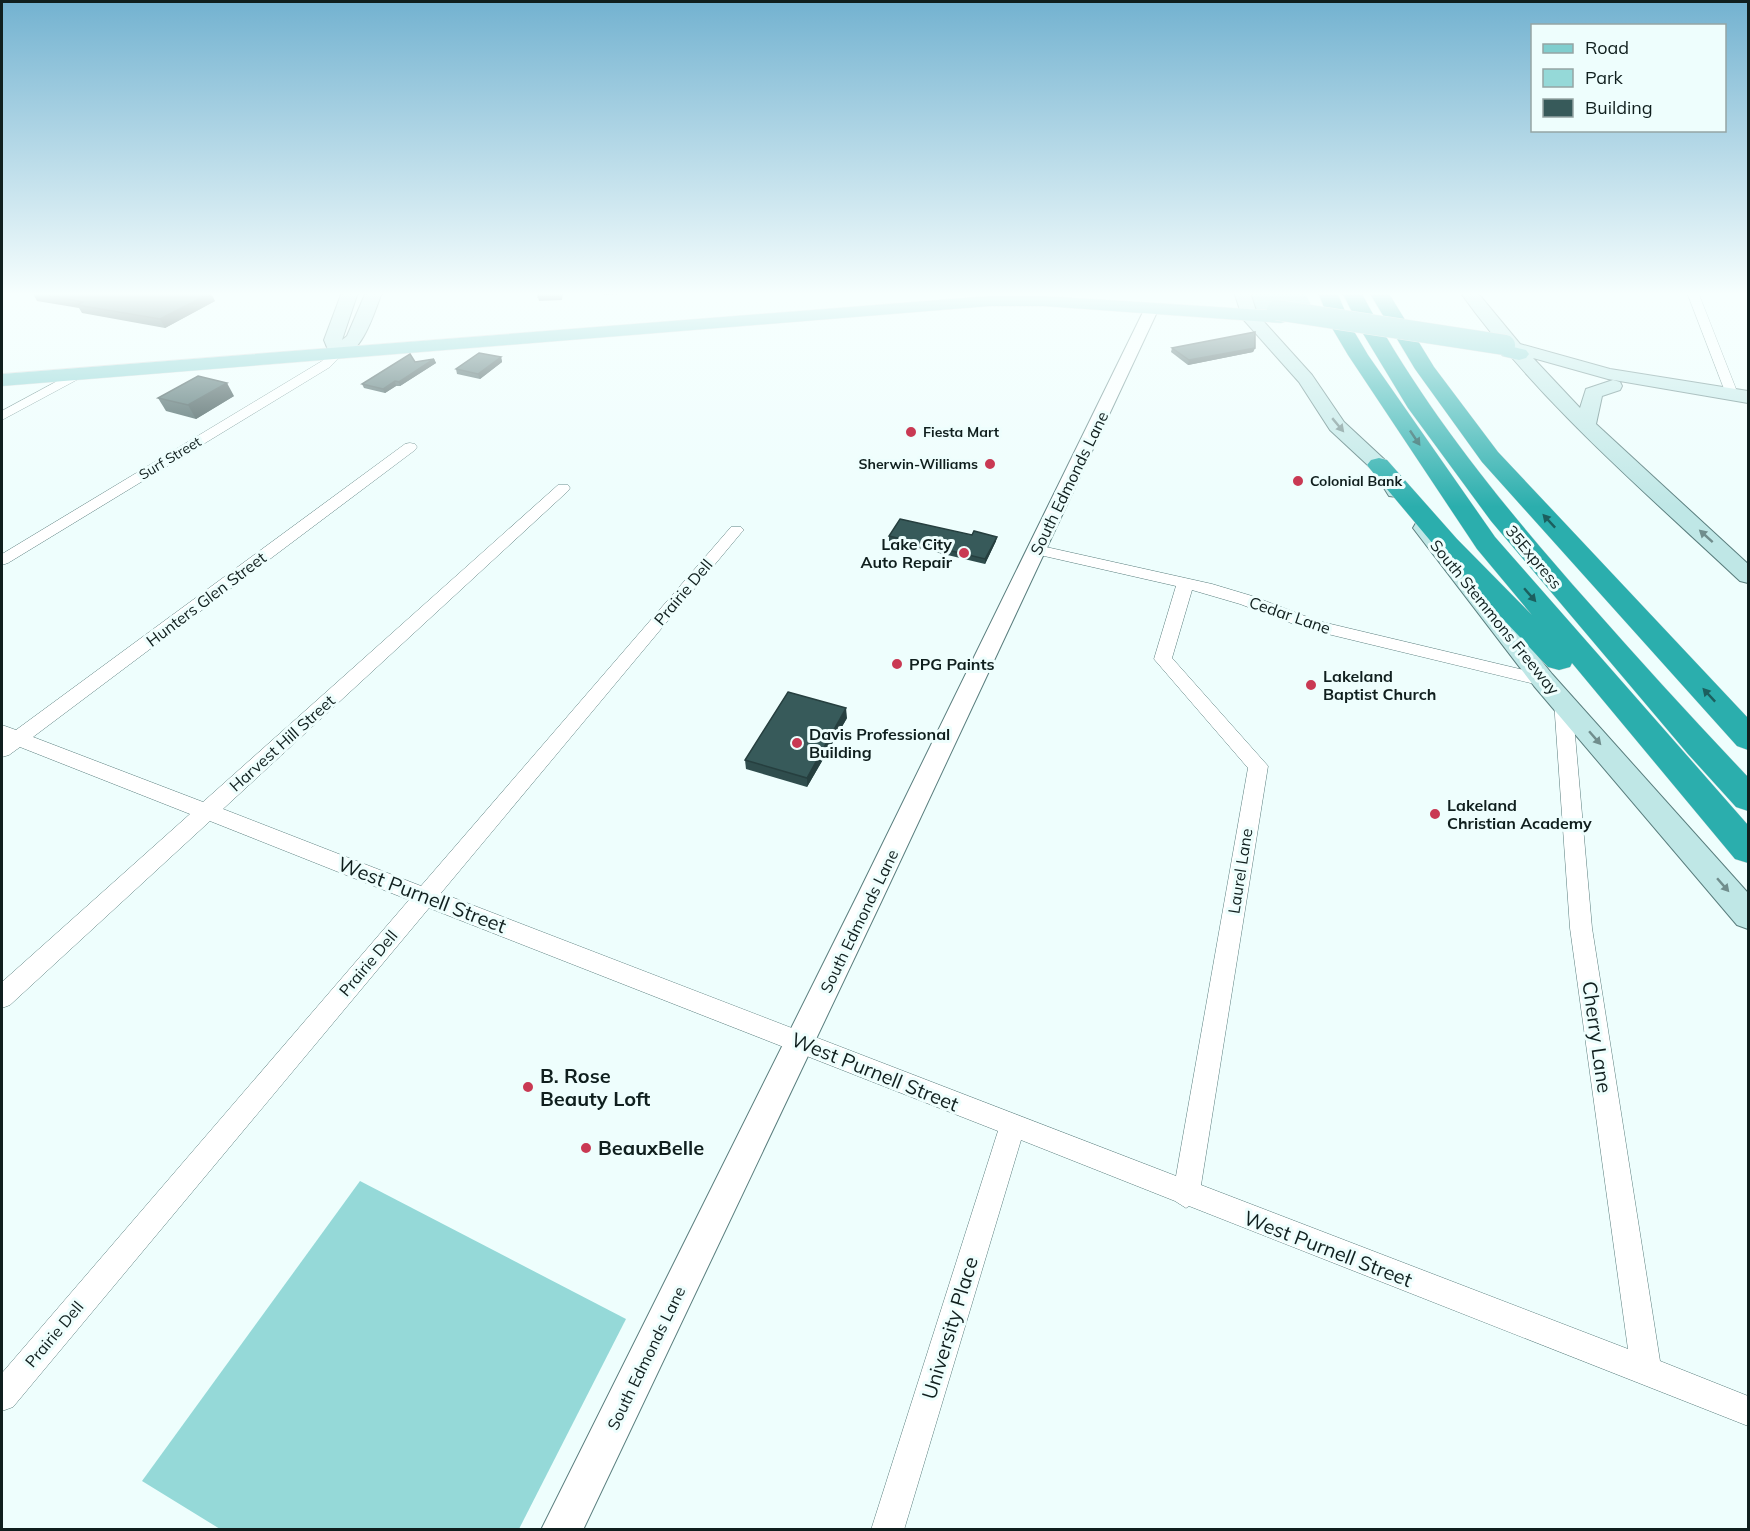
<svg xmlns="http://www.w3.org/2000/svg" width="1750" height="1531" viewBox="0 0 1750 1531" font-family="Mulish,sans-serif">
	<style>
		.green { fill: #95d9d8 }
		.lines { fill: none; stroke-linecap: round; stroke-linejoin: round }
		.minor-casing { stroke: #5a7e7e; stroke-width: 1 }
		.tertiary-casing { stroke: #5a7e7e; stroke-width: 2 }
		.secondary-casing { stroke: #5a7e7e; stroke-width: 2 }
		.primary-casing { stroke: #d9dbdb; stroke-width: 1 }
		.motorway-casing { stroke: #d9dbdb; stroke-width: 1 }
		.minor { fill: #fff; fill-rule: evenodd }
		.tertiary { fill: #fff; fill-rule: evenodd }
		.secondary { fill: #bfe7e6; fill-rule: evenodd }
		.primary { fill: #80cece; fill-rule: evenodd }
		.motorway { fill: #2baead; fill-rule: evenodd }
		.primary-bridge-casing { stroke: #d9dbdb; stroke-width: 21; stroke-linecap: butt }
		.primary-bridge { stroke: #80cece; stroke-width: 20 }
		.wall { fill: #2f4d4d }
		.shaded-wall { fill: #263f3f }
		.building { fill: #375a5a; stroke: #263f3f; stroke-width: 1.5 }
		.oneway { fill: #708d8c }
		.oneway2 { fill: #1c5f5e }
		.poi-dot { fill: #c93953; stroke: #eefefd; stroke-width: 2 }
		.labels { text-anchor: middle; stroke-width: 6; stroke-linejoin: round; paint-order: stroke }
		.far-poi-label { font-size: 14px; font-weight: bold; fill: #101f1e; stroke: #eefefd; text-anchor: start }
		.far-street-label { font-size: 14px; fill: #101f1e; stroke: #eefefd }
		.street-label { font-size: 16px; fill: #101f1e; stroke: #eefefd }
		.poi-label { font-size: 16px; font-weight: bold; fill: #101f1e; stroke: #eefefd; text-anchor: start }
		.near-street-label { font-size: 20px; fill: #101f1e; stroke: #eefefd }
		.near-poi-label { font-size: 20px; font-weight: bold; fill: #101f1e; stroke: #eefefd; text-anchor: start }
	</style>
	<rect width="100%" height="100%" fill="#eefefd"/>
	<g class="green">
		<path d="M1251,292H1305L1315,314H1256Z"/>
		<path d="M360,1181L626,1319L519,1529H220L142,1481Z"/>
	</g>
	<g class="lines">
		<g class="minor-casing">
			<g id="minor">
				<path d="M1687,292H1698L1738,394L1737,397L1732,398L1726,394Z"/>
				<path d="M337,349L343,353L330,367L8,563L2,565V554L322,361L333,350Z"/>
				<path d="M78,370L84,374L82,377L2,420V411Z"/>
				<path d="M410,443L415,444L417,447L415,450L33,737L203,802L558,485H568L570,488L568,491L223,809L421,886L731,527H741L744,530L741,533L441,893L1176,1176L1248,768L1154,659L1176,586L1031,553L1029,550L1031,547L1037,545L1212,584L1252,596L1318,621L1549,676L1552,680L1549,684L1543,686L1307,629L1240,604L1192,590L1172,658L1268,766L1201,1185L1628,1349L1570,928L1554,701L1557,696L1563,694L1569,696L1572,701L1592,928L1660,1361L1748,1396V1426L1189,1206L1186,1208L1175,1201L1021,1140L904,1530H871L998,1131L429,908L13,1407L2,1411V1373L409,900L210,821L10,1005L2,1008V982L190,814L20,747L9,755L2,757V725L16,730L405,444Z"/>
			</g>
		</g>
		<g class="tertiary-casing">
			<path id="tertiary" d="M1151,306L1158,310L882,900L583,1530H541L859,892L1144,310Z"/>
		</g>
		<g class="secondary-casing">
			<g id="secondary">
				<path d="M342,292H358L342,340L347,336L366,292H382C374,313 360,364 331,357L324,340Z"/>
				<path d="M1234,292H1250L1257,314L1312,375L1344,422L1386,461L1408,491L1405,496L1397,497L1389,496L1372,469L1330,430L1299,382L1243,319Z"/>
				<path d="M1460,292H1477L1520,344L1610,369L1748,391V403L1608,379L1533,358L1580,408L1586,389L1613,380L1620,382L1622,386L1620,390L1602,396L1596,424L1748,564V583L1740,581C1643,490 1538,401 1460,292Z"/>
				<path d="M1424,521L1432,523L1552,674L1748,893V929L1737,925L1534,686L1413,528L1416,523Z"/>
			</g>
		</g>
		<g class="primary-casing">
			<g id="primary">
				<path d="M990,296H1043L1281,311L1288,313L1290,317L1288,321L1281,323L1043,306H990L2,386V374Z"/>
				<path d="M1509,346L1526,350L1529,354L1526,358L1519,360L1502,356L1499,352L1502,348Z"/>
			</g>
		</g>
		<g class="motorway-casing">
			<g id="motorway">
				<path d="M1318,292H1337L1352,328L1368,355L1495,537L1748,825V863L1735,859L1572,663L1570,667L1559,670L1548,667L1439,551L1371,470L1367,465L1371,460L1379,458L1387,460L1457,539L1532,615L1477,549L1348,355L1332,328Z"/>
				<path d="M1342,292H1361C1422,407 1503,506 1589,603C1641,662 1694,720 1748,777V811L1736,807L1688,754L1491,521L1408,408L1362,332Z"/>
				<path d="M1369,292H1388L1434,367L1498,452L1748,718V750L1737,746L1482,462L1415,369Z"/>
			</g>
		</g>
		<use href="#minor" class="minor"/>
		<use href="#tertiary" class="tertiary"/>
		<use href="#secondary" class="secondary"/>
		<use href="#primary" class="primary"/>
		<use href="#motorway" class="motorway"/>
		<g class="primary-bridge-casing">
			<path id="primary-bridge" d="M1277,310L1505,345"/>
		</g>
		<use href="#primary-bridge" class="primary-bridge"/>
	</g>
	<g class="wall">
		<path d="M32,292L215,301L165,328L82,313L79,308L37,301Z"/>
		<path d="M539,292H563L562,300L539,301L538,297Z"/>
		<path d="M604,292H620V294L604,295Z"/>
		<path d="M1172,348H1255L1253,352L1188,365L1171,352Z"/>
		<path d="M501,357L502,362L480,379L457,374L456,369Z"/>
		<path d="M434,359L436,363L400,386H396L385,393L364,388L362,384L415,362Z"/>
		<path d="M234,396L196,419L166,411L158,398Z"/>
		<path d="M889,536L996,541L985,564L889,541Z"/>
		<path d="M847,718L807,787L746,769L745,760Z"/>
	</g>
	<g class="shaded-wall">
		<path d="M211,293L215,301L165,328L160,319Z"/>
		<path d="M1255,348L1253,352L1188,365L1189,360Z"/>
		<path d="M501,357L502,362L480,379L478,374Z"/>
		<path d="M434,359L436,363L400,386L399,382Z"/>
		<path d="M395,381L396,386L385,393L383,389Z"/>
		<path d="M227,383L234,396L196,419L188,405Z"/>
		<path d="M997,537L996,541L985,564V559Z"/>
		<path d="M846,708L847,718L807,787V778Z"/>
	</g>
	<g class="building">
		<path d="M33,292H209L211,293L160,319L77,305L83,302Z"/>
		<path d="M539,292H561V296L538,297Z"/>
		<path d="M1255,332V348L1189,360L1172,348Z"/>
		<path d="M479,353L501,357L478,374L456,369Z"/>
		<path d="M410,354L415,362L434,359L399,382L395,381L383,389L362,384Z"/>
		<path d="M198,376L227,383L188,405L158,398Z"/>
		<path d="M900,519L972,535L974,531L997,537L985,559L889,536Z"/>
		<path d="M788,692L846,708L807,778L745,760Z"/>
	</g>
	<defs><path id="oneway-solid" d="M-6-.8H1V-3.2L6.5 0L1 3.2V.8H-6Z" transform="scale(1.5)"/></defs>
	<g class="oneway">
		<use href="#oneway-solid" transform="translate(1338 425) rotate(50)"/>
		<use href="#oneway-solid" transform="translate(1706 536) rotate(-138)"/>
		<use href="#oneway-solid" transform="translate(1595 738) rotate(49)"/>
		<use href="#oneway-solid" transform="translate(1723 885) rotate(49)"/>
	</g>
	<g class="oneway2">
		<use href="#oneway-solid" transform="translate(1415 438) rotate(56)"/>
		<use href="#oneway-solid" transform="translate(1549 521) rotate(-133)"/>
		<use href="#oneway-solid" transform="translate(1530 595) rotate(49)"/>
		<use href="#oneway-solid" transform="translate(1709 695) rotate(-133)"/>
	</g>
	<linearGradient id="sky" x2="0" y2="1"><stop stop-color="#73b2d0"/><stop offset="0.58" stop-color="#f7fffe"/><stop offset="1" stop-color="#f7fffe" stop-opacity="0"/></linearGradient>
	<rect width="1750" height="507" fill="url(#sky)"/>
	<g class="poi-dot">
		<circle cx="911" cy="432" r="6"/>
		<circle cx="990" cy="464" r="6"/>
		<circle cx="1298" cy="481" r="6"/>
		<circle cx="964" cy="553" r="6"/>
		<circle cx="897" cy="664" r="6"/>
		<circle cx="1311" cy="685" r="6"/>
		<circle cx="797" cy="743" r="6"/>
		<circle cx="1435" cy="814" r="6"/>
		<circle cx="528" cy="1087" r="6"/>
		<circle cx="586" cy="1148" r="6"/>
	</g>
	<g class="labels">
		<g class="far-poi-label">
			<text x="923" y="437">Fiesta Mart</text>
			<text x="978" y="469" text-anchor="end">Sherwin-Williams</text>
			<text x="1310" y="486">Colonial Bank</text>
		</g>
		<g class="far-street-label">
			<text transform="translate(170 458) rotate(-31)" y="5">Surf Street</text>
		</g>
		<g class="street-label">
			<text transform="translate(1069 483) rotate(-64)" y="6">South Edmonds Lane</text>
			<text transform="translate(1534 557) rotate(50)" y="6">35Express</text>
			<text transform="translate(683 592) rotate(-50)" y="6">Prairie Dell</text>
			<text transform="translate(206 599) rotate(-37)" y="6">Hunters Glen Street</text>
			<text transform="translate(1290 615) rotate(19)" y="6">Cedar Lane</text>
			<text transform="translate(1495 617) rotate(51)" y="6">South Stemmons Freeway</text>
			<text transform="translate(282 743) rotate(-42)" y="6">Harvest Hill Street</text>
			<text transform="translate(1240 871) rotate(-81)" y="6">Laurel Lane</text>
			<text transform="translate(859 921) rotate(-64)" y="6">South Edmonds Lane</text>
			<text transform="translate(368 963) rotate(-50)" y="6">Prairie Dell</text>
			<text transform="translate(54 1334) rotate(-50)" y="6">Prairie Dell</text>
			<text transform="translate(646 1358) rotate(-64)" y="6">South Edmonds Lane</text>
		</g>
		<g class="poi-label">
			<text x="952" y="550" text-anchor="end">Lake City<tspan x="952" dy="18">Auto Repair</tspan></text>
			<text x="909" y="670">PPG Paints</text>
			<text x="1323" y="682">Lakeland<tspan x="1323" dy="18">Baptist Church</tspan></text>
			<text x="809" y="740">Davis Professional<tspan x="809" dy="18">Building</tspan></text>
			<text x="1447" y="811">Lakeland<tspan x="1447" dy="18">Christian Academy</tspan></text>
		</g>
		<g class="near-street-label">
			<text transform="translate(422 895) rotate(21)" y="7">West Purnell Street</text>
			<text transform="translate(1597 1037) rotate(82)" y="7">Cherry Lane</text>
			<text transform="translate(875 1072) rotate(22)" y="7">West Purnell Street</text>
			<text transform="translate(1328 1249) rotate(21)" y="7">West Purnell Street</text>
			<text transform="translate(950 1328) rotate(-73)" y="7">University Place</text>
		</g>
		<g class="near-poi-label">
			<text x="540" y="1083">B. Rose<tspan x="540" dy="23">Beauty Loft</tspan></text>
			<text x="598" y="1155">BeauxBelle</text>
		</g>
	</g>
	<rect width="1750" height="1531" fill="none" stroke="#101f1e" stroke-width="6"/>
	<rect x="1531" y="24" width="195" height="108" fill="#eefefd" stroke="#95a5a4" stroke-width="1.5"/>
	<rect x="1543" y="44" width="30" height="9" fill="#80cece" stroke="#95a5a4" stroke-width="1.5"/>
	<text x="1585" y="54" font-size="18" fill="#101f1e">Road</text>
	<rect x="1543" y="69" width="30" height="18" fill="#95d9d8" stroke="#95a5a4" stroke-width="1.5"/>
	<text x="1585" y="84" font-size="18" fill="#101f1e">Park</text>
	<rect x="1543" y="99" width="30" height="18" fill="#375a5a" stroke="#95a5a4" stroke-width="1.5"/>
	<text x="1585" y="114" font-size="18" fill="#101f1e">Building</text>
</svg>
